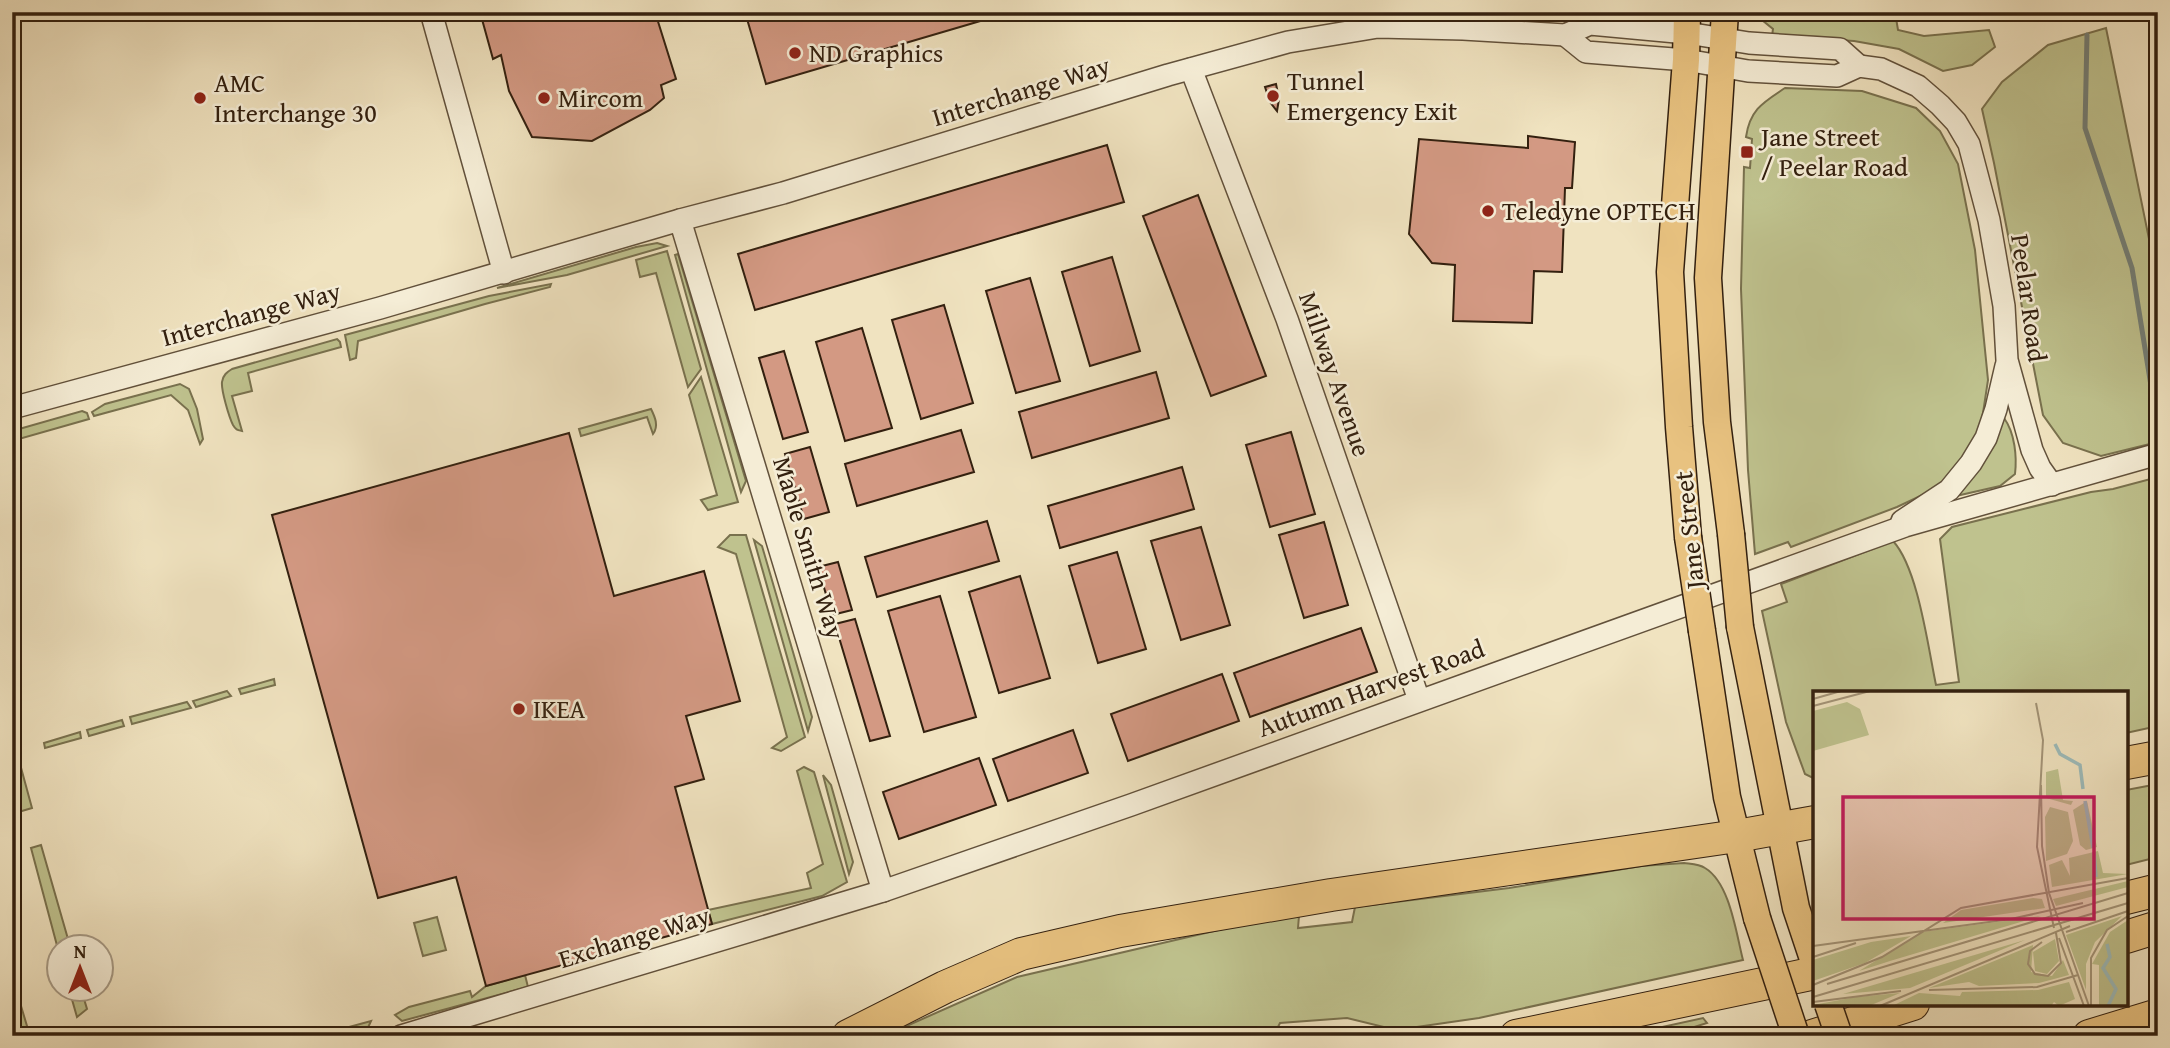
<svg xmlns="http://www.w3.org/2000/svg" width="2170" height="1048" viewBox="0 0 2170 1048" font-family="'Gentium Book Plus',serif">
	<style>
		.green { fill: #bfc28e; stroke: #79714e; stroke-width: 2 }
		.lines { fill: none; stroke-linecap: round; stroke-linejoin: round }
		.stream { stroke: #737e76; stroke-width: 5 }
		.building { fill: #d39983; stroke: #33200f; stroke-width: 2 }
		.minor-casing { stroke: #62513b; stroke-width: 24 }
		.major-casing { stroke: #33200f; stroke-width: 29 }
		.highway-casing { stroke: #33200f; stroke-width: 34 }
		.minor { stroke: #f5edd6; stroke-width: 21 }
		.major { stroke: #e8c280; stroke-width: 26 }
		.highway { stroke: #e8c280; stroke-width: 32 }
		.major-bridge-casing { stroke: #33200f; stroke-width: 29; stroke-linecap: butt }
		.major-bridge { stroke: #e8c280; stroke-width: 26 }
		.poi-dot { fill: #8f2418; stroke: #f5edd6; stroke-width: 2.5 }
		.labels { text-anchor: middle; stroke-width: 5; stroke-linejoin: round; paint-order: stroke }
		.poi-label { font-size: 26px; fill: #33200f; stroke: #f5edd6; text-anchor: start }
		.street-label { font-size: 26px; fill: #33200f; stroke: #f5edd6 }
		.inset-river { fill: none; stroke: #9dbcbb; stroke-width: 3.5 }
		.inset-road { fill: none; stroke: #a49579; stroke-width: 2 }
		.view { fill: #c2185b; fill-opacity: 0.15; stroke: #c2185b; stroke-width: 3.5 }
		.inset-edge { fill: none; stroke: #33200f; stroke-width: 3.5 }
	</style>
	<rect width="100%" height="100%" fill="#f0e3c0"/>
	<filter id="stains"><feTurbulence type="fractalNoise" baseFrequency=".00286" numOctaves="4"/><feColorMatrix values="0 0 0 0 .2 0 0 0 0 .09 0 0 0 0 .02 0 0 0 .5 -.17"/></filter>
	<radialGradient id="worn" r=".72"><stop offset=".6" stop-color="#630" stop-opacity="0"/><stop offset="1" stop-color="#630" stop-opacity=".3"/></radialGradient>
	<g class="green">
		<path d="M1752,12H1895L1898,30L1924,36L1989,30L1995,47L1972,65L1943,71L1899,49L1854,41L1772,36L1773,29Z"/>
		<path d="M2106,28L2158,283V442L2101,456L2063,443L2043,415L1994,163L1982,109L2002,82L2048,45Z"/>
		<path d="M1785,88L1862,91L1916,108L1940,131L1958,164L1975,250L1988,380L1980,433L1957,470L1931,491L1897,507L1791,547L1788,542L1755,554L1748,470L1741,289L1744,167L1750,168L1752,139L1746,137C1750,109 1764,102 1785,88Z"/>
		<path d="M657,243L667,246L567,275L497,288L636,247Z"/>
		<path d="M667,251L701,369L688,387L656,273L640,277L636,260Z"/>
		<path d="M678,254L746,481L741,492L675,255Z"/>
		<path d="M551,284L550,287L485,304L358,341L356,358L350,360L345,335L489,296Z"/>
		<path d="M337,339L340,342L341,347L248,373L252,391L232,396L242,431C237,430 236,430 233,425C229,417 221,390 222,382C223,375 227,372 232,369Z"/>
		<path d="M701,377L738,502L708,510L701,500L717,495L689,395Z"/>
		<path d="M180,384L189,389L197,409L203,439L200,444L188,410L171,395L94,416L92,412L105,404Z"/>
		<path d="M651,409C655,417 659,426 653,434L647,417L581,436L579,429Z"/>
		<path d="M82,411L87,413L89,419L12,441V431Z"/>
		<path d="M2004,418C2015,433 2017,457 2015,474L2000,486L1956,496L2001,419Z"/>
		<path d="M2158,477V726L2126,733V693H1815V779L1805,774L1786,722L1762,611L1787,602L1781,584L1893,541C1918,568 1928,647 1936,685L1959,682L1940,539L1952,527L2091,492L2113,489Z"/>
		<path d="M730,535H746L805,737L781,751L772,748L787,737L736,554L718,547Z"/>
		<path d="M754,540L762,546L812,717L808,731Z"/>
		<path d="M274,679L275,685L241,694L239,689Z"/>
		<path d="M227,691L231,696L196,707L193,701Z"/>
		<path d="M187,702L191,708L132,724L130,717Z"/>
		<path d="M122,720L124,726L89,736L87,730Z"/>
		<path d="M80,732L81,738L45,748L44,743Z"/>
		<path d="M14,742L32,808L12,814V789L15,788L12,780V743Z"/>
		<path d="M804,767L814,772L847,882L822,896L712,924L708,910L811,888L807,873L823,864L797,771Z"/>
		<path d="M823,775L831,785L853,862L849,874Z"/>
		<path d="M2158,784V857L2126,865V790Z"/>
		<path d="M41,845L70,946H60L59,953L31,848Z"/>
		<path d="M1684,863C1691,864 1699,864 1705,868C1730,883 1736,933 1743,960L1479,1018L1396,1030L1347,1018L1280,1023L1275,1033L1269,1036H884L1017,977L1244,924L1299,916L1298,928L1352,922L1355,907L1509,888L1641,866Z"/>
		<path d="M437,917L446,950L423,956L414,923Z"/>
		<path d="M525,975L528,987L402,1021L395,1015L409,1007L470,991L472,997L486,986Z"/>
		<path d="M12,976L30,1036H19L12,1011Z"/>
		<path d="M69,989H81L87,1009L77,1017Z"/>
		<path d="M1703,1018L1707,1023L1666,1036H1621Z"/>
		<path d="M371,1021L366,1032L354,1036H316Z"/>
	</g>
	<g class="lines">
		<path class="stream" d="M2087,35L2085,128L2132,268L2158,429"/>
	</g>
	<g class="building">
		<path d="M480,12H655L676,79L661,85L664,98L650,110L592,141L532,137L509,91L501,55L493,59Z"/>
		<path d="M745,12H1011L766,84Z"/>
		<path d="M1276,84L1279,99L1277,111L1270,102L1265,87Z"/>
		<path d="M1528,136L1575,142L1572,188H1565L1562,272L1534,271L1532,323L1453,321L1455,265L1432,263L1409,234L1419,139L1528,148Z"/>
		<path d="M1107,145L1124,202L755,310L738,254Z"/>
		<path d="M1198,195L1266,376L1211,396L1143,216Z"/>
		<path d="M1112,257L1140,351L1090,366L1062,272Z"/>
		<path d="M1030,278L1060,381L1016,393L986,291Z"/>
		<path d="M944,305L973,403L921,419L892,320Z"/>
		<path d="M862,328L892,428L845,441L816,342Z"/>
		<path d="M784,351L808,432L783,439L759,358Z"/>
		<path d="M1156,372L1169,418L1032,458L1019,412Z"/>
		<path d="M961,430L974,472L857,506L845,464Z"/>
		<path d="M1291,432L1315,514L1270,527L1246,445Z"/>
		<path d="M569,433L614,596L704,571L740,701L686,716L704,779L675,787L712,924L486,986L456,877L378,898L272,515Z"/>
		<path d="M810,447L829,512L804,519L785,454Z"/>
		<path d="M1182,467L1194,509L1060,548L1048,506Z"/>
		<path d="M987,521L999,561L877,597L865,557Z"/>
		<path d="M1324,522L1348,605L1304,618L1279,535Z"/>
		<path d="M1201,527L1230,625L1181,640L1151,541Z"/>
		<path d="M1117,552L1146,649L1098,663L1069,566Z"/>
		<path d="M838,562L852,610L832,615L818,567Z"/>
		<path d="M1020,576L1050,678L999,693L969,592Z"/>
		<path d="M940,596L976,717L924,732L888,611Z"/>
		<path d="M855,619L890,736L870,741L835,624Z"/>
		<path d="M1361,628L1377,672L1250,717L1234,673Z"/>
		<path d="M1222,674L1239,721L1128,761L1111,714Z"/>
		<path d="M1073,730L1088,773L1008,801L993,759Z"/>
		<path d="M979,758L996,805L899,839L883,792Z"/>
	</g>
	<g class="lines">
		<g class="minor-casing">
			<g id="minor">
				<path d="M431,12L504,273"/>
				<path d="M1565,35L1586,52L1686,60L1748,71L1837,76L1859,66L1881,69L1918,86L1940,105L1956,122L1969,144L1989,220L2004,306L2007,360L2032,450L2040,468L2052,485"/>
				<path d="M1191,69L1287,319L1419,700"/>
				<path d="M680,220L883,891"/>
				<path d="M12,408L380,308L680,220L783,193L1168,75L1288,42L1378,27L1463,29L1565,35L1590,24L1687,33L1749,43L1840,49L1859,66"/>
				<path d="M1902,521L1949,490L1971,463L1986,438L1996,409L2006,366"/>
				<path d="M401,1036L883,891L1131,805L1905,526L2158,454"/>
			</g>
		</g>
		<g class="major-casing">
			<g id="major">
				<path d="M1687,12L1686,60L1670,272L1679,427L1688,537"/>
				<path d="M1725,12L1708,278L1717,422L1731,534"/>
				<path d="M1740,627L1796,908L1815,965"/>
				<path d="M1702,631L1727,797L1757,918"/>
			</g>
		</g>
		<g class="highway-casing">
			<g id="highway">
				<path d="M2126,763L2158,757"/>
				<path d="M2126,898L2158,890"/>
				<path d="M2126,937L2158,927"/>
				<path d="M848,1036L945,987L1021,954L1120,931L1331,895L1737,836L1815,822"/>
				<path d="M1516,1036L1815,973"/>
				<path d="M1812,1036L1913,1004"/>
				<path d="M2089,1036L2158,1015"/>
			</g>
		</g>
		<use href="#minor" class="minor"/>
		<use href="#major" class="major"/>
		<use href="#highway" class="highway"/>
		<g class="major-bridge-casing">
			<g id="major-bridge">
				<path d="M1731,534L1740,627"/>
				<path d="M1688,537L1702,631"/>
				<path d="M1757,918L1796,1036"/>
				<path d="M1828,1004L1839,1036"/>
			</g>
		</g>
		<use href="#major-bridge" class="major-bridge"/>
	</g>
	<g class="poi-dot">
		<circle cx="795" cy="53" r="7"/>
		<circle cx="1273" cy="96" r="7"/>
		<circle cx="200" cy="98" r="7"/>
		<circle cx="544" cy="98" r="7"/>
		<rect x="1740" y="145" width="14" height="14" rx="3.5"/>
		<circle cx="1488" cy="211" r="7"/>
		<circle cx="519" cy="709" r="7"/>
	</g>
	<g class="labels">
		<g class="poi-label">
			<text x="809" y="62">ND Graphics</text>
			<text x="1287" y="90">Tunnel<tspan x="1287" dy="30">Emergency Exit</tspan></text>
			<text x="214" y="92">AMC<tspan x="214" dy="30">Interchange 30</tspan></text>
			<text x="558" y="107">Mircom</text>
			<text x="1761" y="146">Jane Street<tspan x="1761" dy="30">/ Peelar Road</tspan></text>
			<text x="1502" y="220">Teledyne OPTECH</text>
			<text x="533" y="718">IKEA</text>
		</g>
		<g class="street-label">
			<text transform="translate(1021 91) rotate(-17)" y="9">Interchange Way</text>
			<text transform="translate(2029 298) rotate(82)" y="9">Peelar Road</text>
			<text transform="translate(251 314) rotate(-15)" y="9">Interchange Way</text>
			<text transform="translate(1335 374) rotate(71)" y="9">Millway Avenue</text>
			<text transform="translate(1689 530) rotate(-96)" y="9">Jane Street</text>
			<text transform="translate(809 548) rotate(73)" y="9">Mable Smith Way</text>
			<text transform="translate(1371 688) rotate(-20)" y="9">Autumn Harvest Road</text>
			<text transform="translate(634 937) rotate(-17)" y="9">Exchange Way</text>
		</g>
	</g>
	<g transform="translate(1813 691)">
		<rect width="315" height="315" fill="#f0e3c0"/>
		<path d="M34,11L47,18L56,44L0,60V20ZM245,78L250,109L260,110L258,114L233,107V81ZM274,110L284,156L273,159L267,154L260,119ZM237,116L255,121L260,150L254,163L233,170L232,126ZM285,160L290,182L315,183L239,196L236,174L249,169L257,185L256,167ZM315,190V196L243,215L240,208ZM220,207L229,208L232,217L130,232L148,219ZM228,225L77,270L46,280L109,241ZM309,225L282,251L273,273V299L253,244ZM315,229V315H286V274L279,273L297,241ZM98,245L52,272L0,290V269L58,251ZM242,248L246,270L234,283L222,280L220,261ZM212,249L97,297L30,303ZM220,254L218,281L239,285L250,269L256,284L226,292L166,295L156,291L116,297ZM256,291L262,308L246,315L241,311L238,315H79L106,302L147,305L149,301L225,299ZM87,302L56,315L0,314L43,306Z" fill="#bfc28e"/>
		<path class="inset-river" d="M242,53L247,63L267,74L270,98M272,110L280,157M281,161L283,186M294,253L297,266L290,277L303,298L295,315"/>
		<path class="inset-road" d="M0,8L28,0M223,12L230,49L224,156L241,237M0,15L57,0M228,94L229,155L236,202L276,315M253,241L315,220M246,247L271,315M229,251L217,260L215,273L222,283L235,285L248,272L243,242M0,255L198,228L270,212M0,266L43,252M14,293L315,202M0,294L69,266L148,217L315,187M116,299L224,296L265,284M0,306L315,212M0,311L88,300M67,315L257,235M278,315V267L294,239L315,225"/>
		<path class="view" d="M30,106H281V228H30Z"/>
		<rect width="315" height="315" class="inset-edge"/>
	</g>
	<rect width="2170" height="1048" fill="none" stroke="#f0e3c0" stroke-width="42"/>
	<rect x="14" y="14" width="2142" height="1020" fill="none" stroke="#33200f" stroke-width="3.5"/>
	<rect x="21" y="21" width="2128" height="1006" fill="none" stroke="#33200f" stroke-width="2"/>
	<g transform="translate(80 968)"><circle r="33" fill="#f5edd6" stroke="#a79b86" stroke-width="2"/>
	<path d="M0-5L12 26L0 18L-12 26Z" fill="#8f2418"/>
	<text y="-10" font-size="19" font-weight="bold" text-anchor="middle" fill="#33200f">N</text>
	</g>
	<rect width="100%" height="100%" filter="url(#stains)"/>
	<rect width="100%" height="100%" fill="url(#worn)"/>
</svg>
